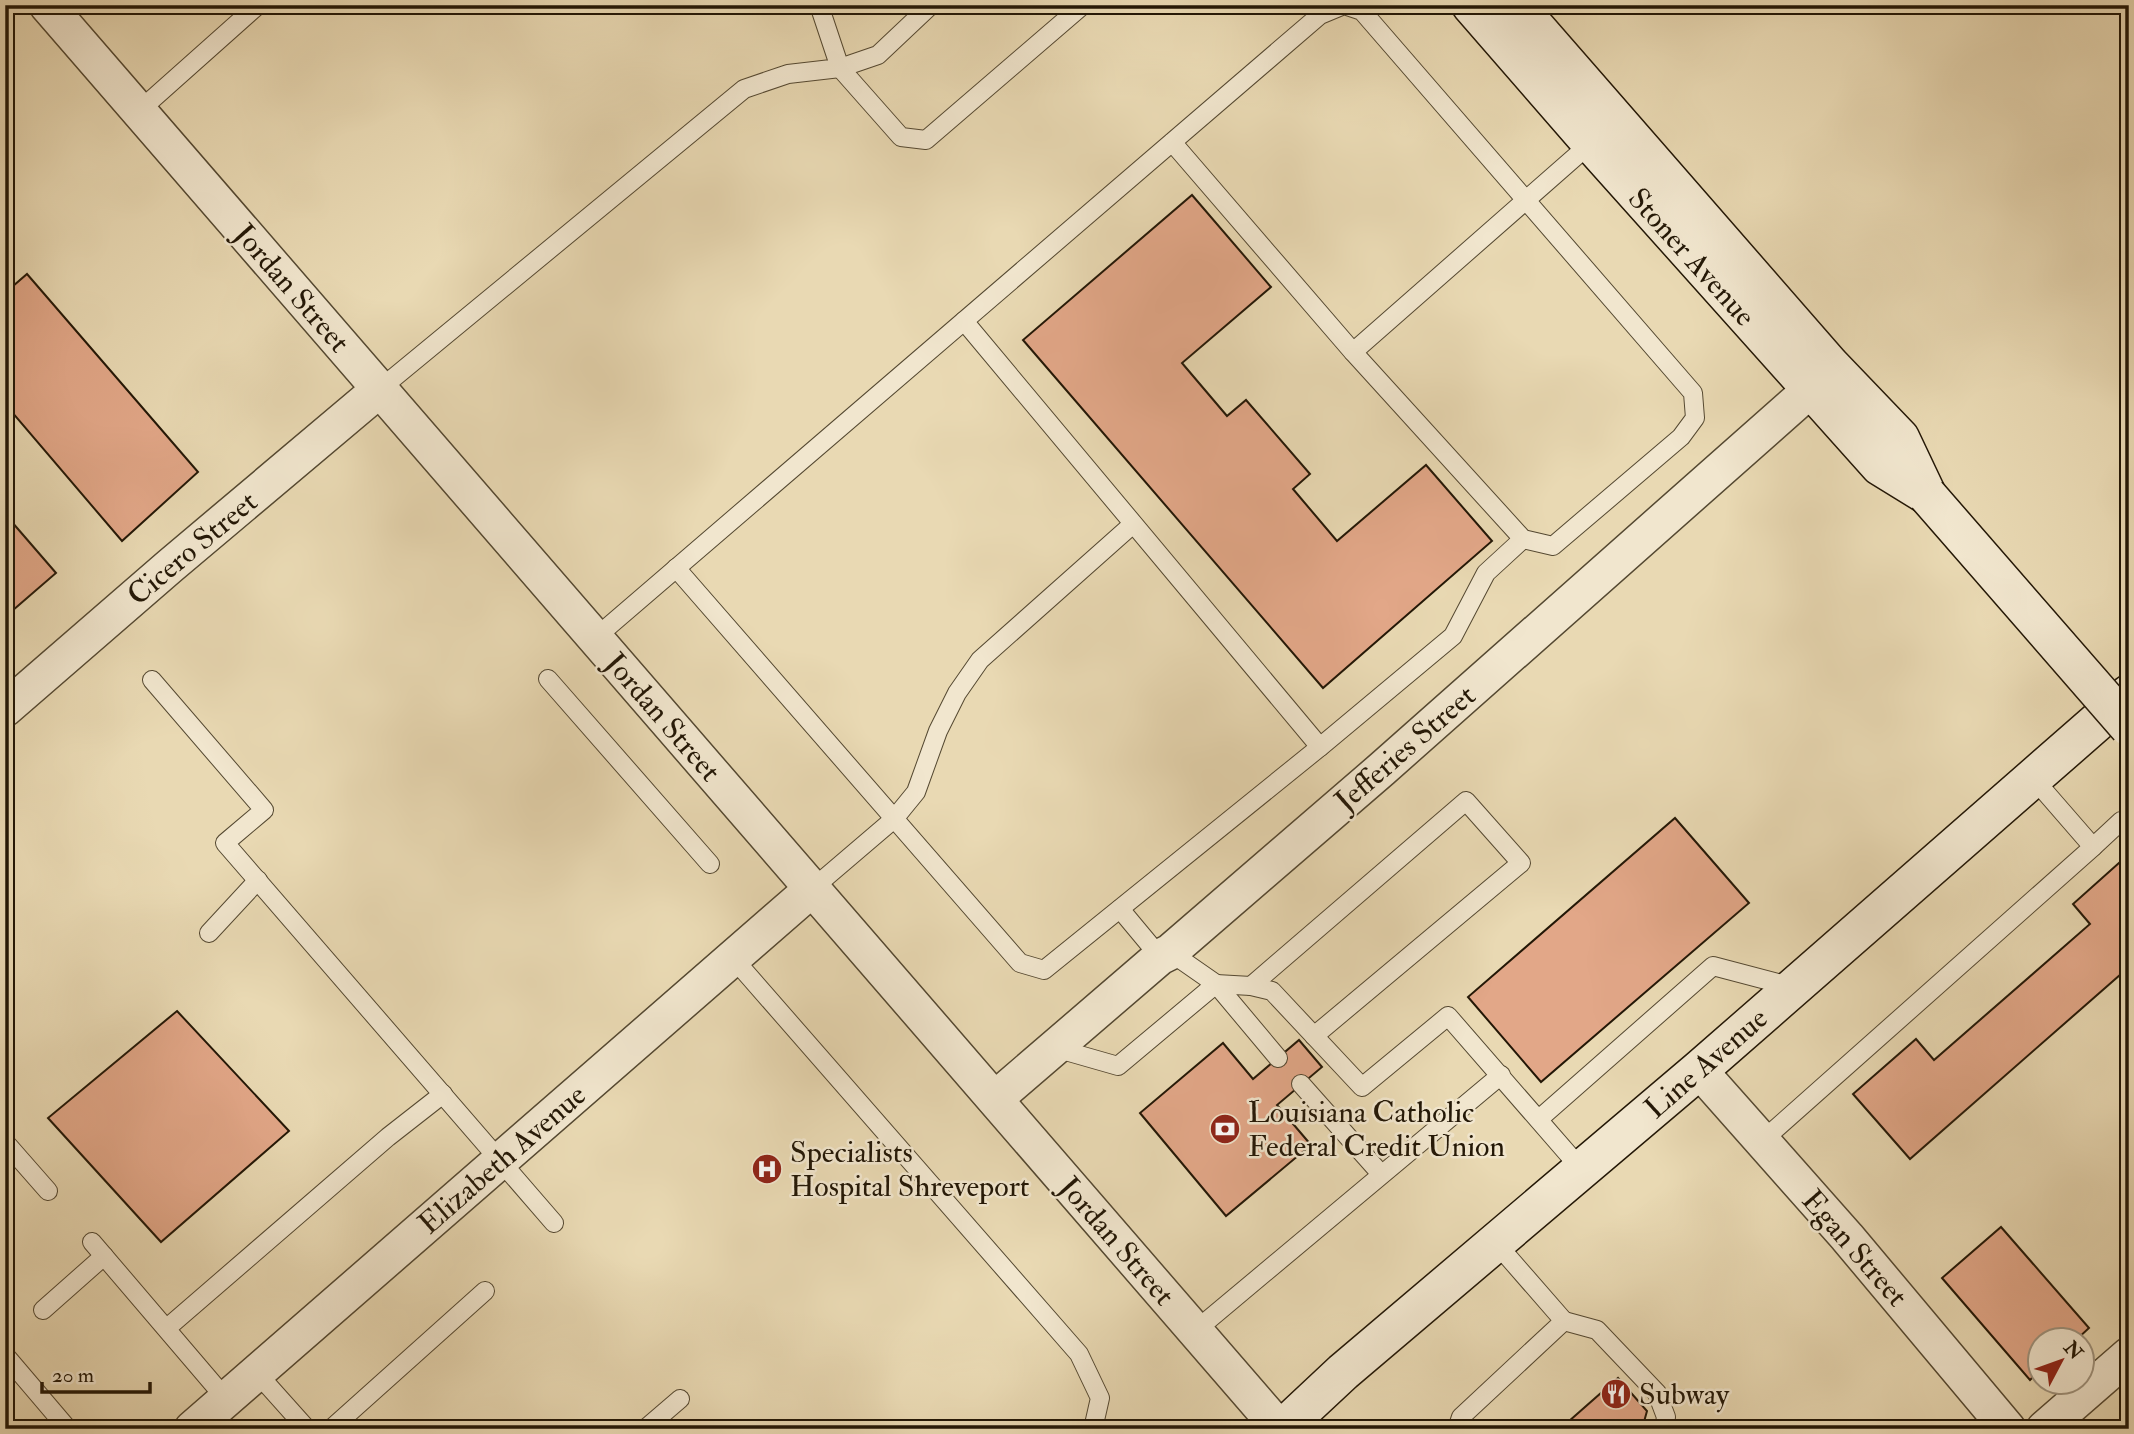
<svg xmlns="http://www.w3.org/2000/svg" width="2134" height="1434" viewBox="0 0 2134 1434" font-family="'IM FELL Double Pica',serif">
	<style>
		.building { fill: #e2a788; stroke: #231706; stroke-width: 2 }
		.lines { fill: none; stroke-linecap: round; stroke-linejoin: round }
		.lane-casing { stroke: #544831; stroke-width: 20 }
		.street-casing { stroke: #544831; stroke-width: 38 }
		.secondary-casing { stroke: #231706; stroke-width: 41 }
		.lane { stroke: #f1e6ce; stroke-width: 18 }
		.street { stroke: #f1e6ce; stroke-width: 35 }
		.secondary { stroke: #f1e6ce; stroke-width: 38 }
		.secondary-bridge-casing { stroke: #231706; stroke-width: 41; stroke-linecap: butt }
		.secondary-bridge { stroke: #f1e6ce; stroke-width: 38 }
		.labels { text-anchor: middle; stroke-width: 5; stroke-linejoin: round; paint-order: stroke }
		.street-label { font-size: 30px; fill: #231706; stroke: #f1e6ce }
		.poi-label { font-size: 30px; fill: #231706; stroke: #f1e6ce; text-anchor: start }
	</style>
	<rect width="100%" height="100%" fill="#e9d9b3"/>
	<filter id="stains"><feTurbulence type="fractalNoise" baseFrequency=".00286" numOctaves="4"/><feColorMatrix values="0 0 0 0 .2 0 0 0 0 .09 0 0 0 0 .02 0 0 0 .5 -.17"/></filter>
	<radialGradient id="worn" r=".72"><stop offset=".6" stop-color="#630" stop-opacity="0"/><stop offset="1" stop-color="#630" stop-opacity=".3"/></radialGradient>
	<g class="building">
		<path d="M1192,195L1271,287L1182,363L1227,416L1246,400L1310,474L1293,489L1337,541L1426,465L1492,541L1323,688L1023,340Z"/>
		<path d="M27,274L198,472L122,541L5,404V293Z"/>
		<path d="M5,514L56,573L5,617Z"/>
		<path d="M1675,818L1749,903L1541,1082L1468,997Z"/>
		<path d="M2129,854V967L1910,1159L1853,1094L1916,1039L1934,1060L2090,924L2073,904Z"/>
		<path d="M177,1011L289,1131L161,1242L48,1118Z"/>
		<path d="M1299,1040L1322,1067L1277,1105L1311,1145L1226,1216L1140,1113L1223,1043L1253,1079Z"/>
		<path d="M2001,1227L2089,1328L2076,1340H2039V1371L2030,1380L1942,1278Z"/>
		<path d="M1618,1378L1647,1411L1642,1429H1560Z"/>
	</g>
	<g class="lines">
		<g class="lane-casing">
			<g id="lane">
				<path d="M931,5L878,55L840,68L901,137L926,140L1083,5"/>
				<path d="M139,111L258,5"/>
				<path d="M1353,352L1591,143"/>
				<path d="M380,389L744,89L788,74L840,68L819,5"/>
				<path d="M676,568L1020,963L1044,970L1320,747L964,321"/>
				<path d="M595,638L1320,15L1344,5L1362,11L1693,393L1695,418L1681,437L1553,546L1523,539L1353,352L1172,142"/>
				<path d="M548,679L710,864"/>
				<path d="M152,680L264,810L225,843L554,1223"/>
				<path d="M1320,747L1453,636L1486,573L1523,539"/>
				<path d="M2093,847L2121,821"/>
				<path d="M812,889L894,819L916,792L938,731L957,693L980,660L1133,524"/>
				<path d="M1120,909L1160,957"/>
				<path d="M209,933L258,880"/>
				<path d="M733,958L1079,1354L1100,1398L1093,1429"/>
				<path d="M1216,984L1251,986L1272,991L1362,1087L1448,1016L1582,1170"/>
				<path d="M1216,984L1278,1058"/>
				<path d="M1251,986L1466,801L1521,863L1314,1036"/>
				<path d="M1055,1048L1118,1066L1216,984L1170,952"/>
				<path d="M1301,1084L1381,1174"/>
				<path d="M1539,1119L1713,966L1793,987"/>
				<path d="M1762,1141L2093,847L2033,778"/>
				<path d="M5,1142L48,1191"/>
				<path d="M92,1242L226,1399"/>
				<path d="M43,1310L104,1256"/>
				<path d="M1564,1321L1597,1330L1657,1393L1666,1417L1664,1429"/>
				<path d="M167,1328L388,1137L443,1094"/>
				<path d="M1195,1331L1501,1075"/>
				<path d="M5,1355L68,1429"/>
				<path d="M256,1372L307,1429"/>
				<path d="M331,1429L485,1291"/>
				<path d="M645,1429L680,1399"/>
				<path d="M1457,1429L1461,1417L1564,1321L1496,1243"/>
			</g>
		</g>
		<g class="street-casing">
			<g id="street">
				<path d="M47,5L1280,1429"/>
				<path d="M5,709L170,566L380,389"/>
				<path d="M1699,1070L1847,1237L2008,1429"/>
				<path d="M995,1099L1160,957L1170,952L1382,769L1810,390"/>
				<path d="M192,1429L812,889"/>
				<path d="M2044,1429L2129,1355"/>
			</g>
		</g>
		<g class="secondary-casing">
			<g id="secondary">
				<path d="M1471,5L1591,143L1880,466L1927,495"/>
				<path d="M1516,5L1830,365L1900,438L1927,495"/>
				<path d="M1282,1429L1343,1372L1699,1070L2129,694"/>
			</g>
		</g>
		<use href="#lane" class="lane"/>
		<use href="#street" class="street"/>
		<use href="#secondary" class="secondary"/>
		<g class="secondary-bridge-casing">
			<path id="secondary-bridge" d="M1927,495L2129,727"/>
		</g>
		<use href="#secondary-bridge" class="secondary-bridge"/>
	</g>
	<defs>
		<g id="bank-disc" transform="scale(1.575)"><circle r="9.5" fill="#8f2418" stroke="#f1e6ce"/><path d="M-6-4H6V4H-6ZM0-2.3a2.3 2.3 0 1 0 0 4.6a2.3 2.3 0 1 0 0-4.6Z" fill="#fff"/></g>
		<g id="hospital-disc" transform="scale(1.575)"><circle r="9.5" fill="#8f2418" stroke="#f1e6ce"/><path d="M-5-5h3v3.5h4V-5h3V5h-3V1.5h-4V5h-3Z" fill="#fff"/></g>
		<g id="restaurant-disc" transform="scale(1.575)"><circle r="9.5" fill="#8f2418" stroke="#f1e6ce"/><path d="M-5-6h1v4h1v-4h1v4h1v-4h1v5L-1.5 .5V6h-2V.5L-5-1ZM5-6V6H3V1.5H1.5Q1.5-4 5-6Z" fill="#fff"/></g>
	</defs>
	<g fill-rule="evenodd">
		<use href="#bank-disc" x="1225" y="1129"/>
		<use href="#hospital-disc" x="767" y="1169"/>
		<use href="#restaurant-disc" x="1616" y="1394"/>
	</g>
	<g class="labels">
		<g class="street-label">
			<text transform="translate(1692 257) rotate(48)" y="10">Stoner Avenue</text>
			<text transform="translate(292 288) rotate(49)" y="10">Jordan Street</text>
			<text transform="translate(192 548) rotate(-40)" y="10">Cicero Street</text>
			<text transform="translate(663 717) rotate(49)" y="10">Jordan Street</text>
			<text transform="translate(1405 748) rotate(-41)" y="10">Jefferies Street</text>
			<text transform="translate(1706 1063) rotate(-41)" y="10">Line Avenue</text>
			<text transform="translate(502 1159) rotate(-41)" y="10">Elizabeth Avenue</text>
			<text transform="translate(1117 1241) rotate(49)" y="10">Jordan Street</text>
			<text transform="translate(1855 1248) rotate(49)" y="10">Egan Street</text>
		</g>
		<g class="poi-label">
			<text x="1248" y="1122">Louisiana Catholic<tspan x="1248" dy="34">Federal Credit Union</tspan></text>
			<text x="790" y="1162">Specialists<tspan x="790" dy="34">Hospital Shreveport</tspan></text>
			<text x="1639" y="1404">Subway</text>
		</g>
	</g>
	<rect width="2134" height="1434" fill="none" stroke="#e9d9b3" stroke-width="28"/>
	<rect x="7" y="7" width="2120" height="1420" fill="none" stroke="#231706" stroke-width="3.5"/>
	<rect x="14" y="14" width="2106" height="1406" fill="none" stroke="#231706" stroke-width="2"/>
	<g transform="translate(2061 1361) rotate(49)"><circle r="33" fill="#f1e6ce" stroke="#9f937e" stroke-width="2"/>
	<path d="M0-5L12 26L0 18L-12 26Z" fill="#8f2418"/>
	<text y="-10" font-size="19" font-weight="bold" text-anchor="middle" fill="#231706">N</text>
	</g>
	<path d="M42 1382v10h108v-10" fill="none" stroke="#231706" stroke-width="3.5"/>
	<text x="52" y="1382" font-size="21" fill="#231706" stroke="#f1e6ce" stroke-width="5" paint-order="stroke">20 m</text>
	<rect width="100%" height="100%" filter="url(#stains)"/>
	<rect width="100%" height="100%" fill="url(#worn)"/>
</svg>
